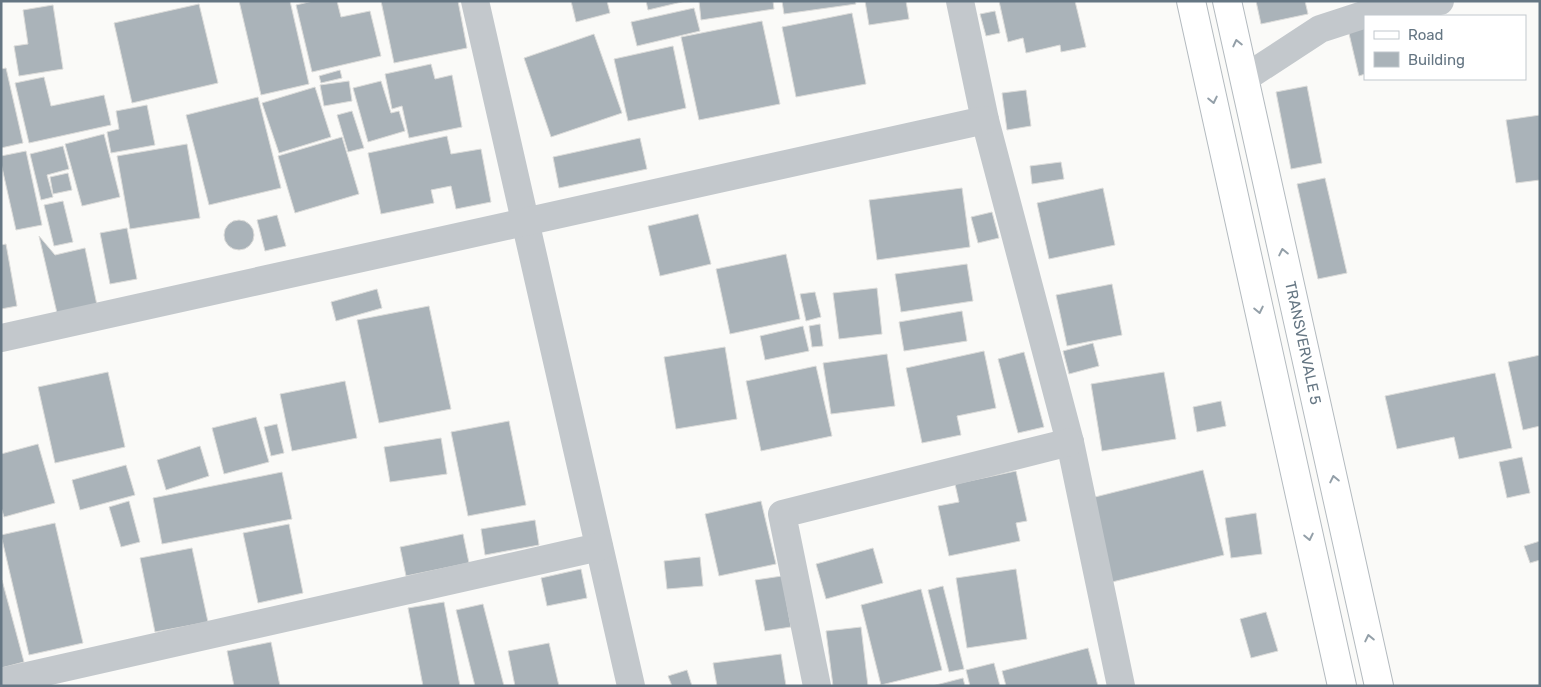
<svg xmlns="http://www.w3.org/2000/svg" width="1541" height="687" viewBox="0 0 1541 687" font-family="Rubik,sans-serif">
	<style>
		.building { fill: #aab3b9; stroke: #dcdcda }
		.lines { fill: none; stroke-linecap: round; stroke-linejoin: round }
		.secondary-casing { stroke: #b3babf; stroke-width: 30 }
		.minor { stroke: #c3c8cc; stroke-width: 28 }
		.secondary { stroke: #fff; stroke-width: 28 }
		.oneway { stroke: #939fa8 }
		.labels { text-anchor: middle; stroke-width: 5; stroke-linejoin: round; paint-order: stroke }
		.street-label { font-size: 15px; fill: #657683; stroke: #fff }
	</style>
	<rect width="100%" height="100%" fill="#fafaf8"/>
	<g class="building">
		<path d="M239,1H290L309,84L261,95Z"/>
		<path d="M313,1H337L341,17L370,11L381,56L312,72L296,5Z"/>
		<path d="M381,1H458L467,48L394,63Z"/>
		<path d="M571,1H607L610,13L576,22Z"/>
		<path d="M646,1H686L648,10Z"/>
		<path d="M699,1H773L774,9L701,20Z"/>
		<path d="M782,1H855L856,4L784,14Z"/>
		<path d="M865,1H906L909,19L869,25Z"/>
		<path d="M999,1H1075L1086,47L1061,52L1060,45L1026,53L1023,38L1008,42Z"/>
		<path d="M1256,1H1305L1308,14L1261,24Z"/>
		<path d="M199,4L218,83L132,103L114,23Z"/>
		<path d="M53,5L63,69L19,76L14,46L28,44L23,10Z"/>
		<path d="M694,8L700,31L637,46L631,22Z"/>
		<path d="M995,11L1000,33L986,36L980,14Z"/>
		<path d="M852,13L866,84L796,97L782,27Z"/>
		<path d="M762,21L780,104L699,120L681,37Z"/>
		<path d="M1365,21V74L1359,76L1347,25Z"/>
		<path d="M594,34L622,113L551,137L524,58Z"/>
		<path d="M673,46L686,108L628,121L614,59Z"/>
		<path d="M431,64L435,79L452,75L462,127L409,138L402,106L392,109L385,74Z"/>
		<path d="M6,68L23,143L1,148V69Z"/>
		<path d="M340,70L342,78L321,83L319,76Z"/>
		<path d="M44,77L51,106L104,95L111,125L29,143L15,83Z"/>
		<path d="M349,81L352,101L324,106L320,85Z"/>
		<path d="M381,81L391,113L399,111L405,131L368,142L353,88Z"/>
		<path d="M1307,86L1322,163L1291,169L1276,92Z"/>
		<path d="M315,87L331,137L279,153L262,103Z"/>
		<path d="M1026,90L1031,126L1007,130L1002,93Z"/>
		<path d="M258,97L281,188L209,205L186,115Z"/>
		<path d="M147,105L155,145L111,153L107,132L119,129L116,111Z"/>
		<path d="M352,111L364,148L348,152L337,115Z"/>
		<path d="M1540,115V180L1516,183L1506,120Z"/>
		<path d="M104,134L120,197L82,206L65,144Z"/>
		<path d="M447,136L451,154L481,149L491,202L456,209L451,186L431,190L434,203L381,214L368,153Z"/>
		<path d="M342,137L359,194L295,213L278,156Z"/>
		<path d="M640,138L647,169L559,188L553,157Z"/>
		<path d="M187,144L200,218L130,229L117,156Z"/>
		<path d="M63,146L69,169L47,175L53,197L41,200L30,154Z"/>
		<path d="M26,151L42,225L16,230L1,163V156Z"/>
		<path d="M1061,162L1064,179L1032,184L1030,166Z"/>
		<path d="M68,173L72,190L53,194L50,177Z"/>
		<path d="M1325,178L1347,273L1318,279L1297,184Z"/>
		<path d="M962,188L970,247L877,260L869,200Z"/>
		<path d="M1103,188L1115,245L1049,259L1037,203Z"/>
		<path d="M63,201L73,242L54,246L44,205Z"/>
		<path d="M992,212L999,238L978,243L971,217Z"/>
		<path d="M698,214L711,264L660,276L648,226Z"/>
		<path d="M277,215L286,246L265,251L257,220Z"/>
		<circle cx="239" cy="235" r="15"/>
		<path d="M127,228L137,279L110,284L100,233Z"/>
		<path d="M39,236L55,255L85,248L97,305L57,313Z"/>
		<path d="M6,244L17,306L1,309V245Z"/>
		<path d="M786,254L800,319L730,334L716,269Z"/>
		<path d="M967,264L973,301L901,312L895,274Z"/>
		<path d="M1112,284L1122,335L1067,346L1056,295Z"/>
		<path d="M877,288L882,334L839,339L833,293Z"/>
		<path d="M377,289L382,308L336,321L331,302Z"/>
		<path d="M815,292L821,317L806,321L800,294Z"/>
		<path d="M429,306L451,409L379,423L357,320Z"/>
		<path d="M962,311L967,341L904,351L899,322Z"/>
		<path d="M820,324L823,346L812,347L809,326Z"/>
		<path d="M803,326L809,351L765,360L760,336Z"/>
		<path d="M1093,343L1099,366L1069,374L1063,351Z"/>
		<path d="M725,347L737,419L676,429L664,357Z"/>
		<path d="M984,351L996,408L957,416L961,435L922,443L906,368Z"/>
		<path d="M1024,352L1044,427L1018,433L998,359Z"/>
		<path d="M887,354L895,406L831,414L823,363Z"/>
		<path d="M1540,355V426L1523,430L1508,362Z"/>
		<path d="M816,366L832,436L761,451L746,381Z"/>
		<path d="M108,372L125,447L55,463L38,387Z"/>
		<path d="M1164,372L1176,439L1102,451L1091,384Z"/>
		<path d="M1495,373L1512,448L1459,459L1454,437L1397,449L1385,396Z"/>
		<path d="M345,381L357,438L292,451L280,394Z"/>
		<path d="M1221,401L1226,426L1197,432L1193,407Z"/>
		<path d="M256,417L269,462L224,474L212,428Z"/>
		<path d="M509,421L526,505L468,516L451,432Z"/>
		<path d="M277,424L284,453L271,456L264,427Z"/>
		<path d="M441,438L447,474L390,482L384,447Z"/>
		<path d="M38,444L55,503L4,517L1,507V454Z"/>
		<path d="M200,446L209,476L166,490L157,460Z"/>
		<path d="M1522,457L1530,493L1507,498L1499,462Z"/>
		<path d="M126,465L135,495L80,510L72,480Z"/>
		<path d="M1203,470L1224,555L1112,582L1091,498Z"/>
		<path d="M1016,471L1027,521L1016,523L1020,541L949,556L938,506L959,502L955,484Z"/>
		<path d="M282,472L292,519L162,544L153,498Z"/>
		<path d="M129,501L140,542L121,547L109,507Z"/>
		<path d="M761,501L776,564L719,576L705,514Z"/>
		<path d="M1256,513L1262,554L1231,558L1225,518Z"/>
		<path d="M535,520L539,545L485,555L481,529Z"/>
		<path d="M55,523L83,643L29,655L1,535Z"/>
		<path d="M289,524L303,593L258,603L243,533Z"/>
		<path d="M463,534L469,563L406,576L400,547Z"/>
		<path d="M1540,541V560L1530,563L1524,546Z"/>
		<path d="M192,548L208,622L155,632L140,558Z"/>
		<path d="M873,548L883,583L826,599L816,564Z"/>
		<path d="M700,557L703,586L667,589L664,561Z"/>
		<path d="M581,569L587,598L547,606L541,578Z"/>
		<path d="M1016,569L1027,639L967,648L956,578Z"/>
		<path d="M782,576L791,627L765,631L755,580Z"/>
		<path d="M2,580L24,662L1,668V581Z"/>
		<path d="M943,586L964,669L949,672L928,590Z"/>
		<path d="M921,589L942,670L881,685L861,605Z"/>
		<path d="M444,602L460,686H423L408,608Z"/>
		<path d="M483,604L504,686H475L456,610Z"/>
		<path d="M1266,612L1278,651L1251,658L1240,619Z"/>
		<path d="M861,627L868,686H833L826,631Z"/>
		<path d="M271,642L280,686H234L227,651Z"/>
		<path d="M549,643L559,686H515L508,651Z"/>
		<path d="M1088,648L1098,686H1006L1002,671Z"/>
		<path d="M781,654L786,686H717L713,663Z"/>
		<path d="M994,663L1000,686H970L966,670Z"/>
		<path d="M687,670L692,686H672L668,676Z"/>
		<path d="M963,678L965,686H932Z"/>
	</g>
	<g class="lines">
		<g class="secondary-casing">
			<g id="secondary">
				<path d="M1191,1L1342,686"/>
				<path d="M1227,1L1379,686"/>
			</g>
		</g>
		<g class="minor">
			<path d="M475,1L631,686"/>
			<path d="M960,1L985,120L1070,442L1121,686"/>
			<path d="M1245,78L1320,29L1397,4L1440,1"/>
			<path d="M1,338L985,120"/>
			<path d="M1,682L599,547"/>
			<path d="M817,686L782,514L1070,442"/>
		</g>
		<use href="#secondary" class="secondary"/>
	</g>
	<defs><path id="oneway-chevron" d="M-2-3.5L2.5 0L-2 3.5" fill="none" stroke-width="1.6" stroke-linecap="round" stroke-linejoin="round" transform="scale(1.25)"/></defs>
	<g class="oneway">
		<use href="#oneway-chevron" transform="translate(1237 43) rotate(-103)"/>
		<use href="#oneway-chevron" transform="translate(1213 100) rotate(78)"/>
		<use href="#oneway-chevron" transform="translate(1283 252) rotate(-102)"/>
		<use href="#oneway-chevron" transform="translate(1259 310) rotate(78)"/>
		<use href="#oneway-chevron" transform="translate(1334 479) rotate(-102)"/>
		<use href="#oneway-chevron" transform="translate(1309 537) rotate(78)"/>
		<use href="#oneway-chevron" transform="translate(1369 638) rotate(-102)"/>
	</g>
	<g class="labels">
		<g class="street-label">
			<text transform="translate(1303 343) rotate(78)" y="5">TRANSVERVALE 5</text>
		</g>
	</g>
	<rect width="1541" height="687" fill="none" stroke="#657683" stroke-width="5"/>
	<rect x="1364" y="15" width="162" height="65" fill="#ffffff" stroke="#c1c8cd"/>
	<rect x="1374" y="31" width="25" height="8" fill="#ffffff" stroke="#c1c8cd"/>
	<text x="1408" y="40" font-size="15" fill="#657683">Road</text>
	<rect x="1374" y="52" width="25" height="15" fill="#aab3b9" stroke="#c1c8cd"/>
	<text x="1408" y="65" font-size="15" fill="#657683">Building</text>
</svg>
